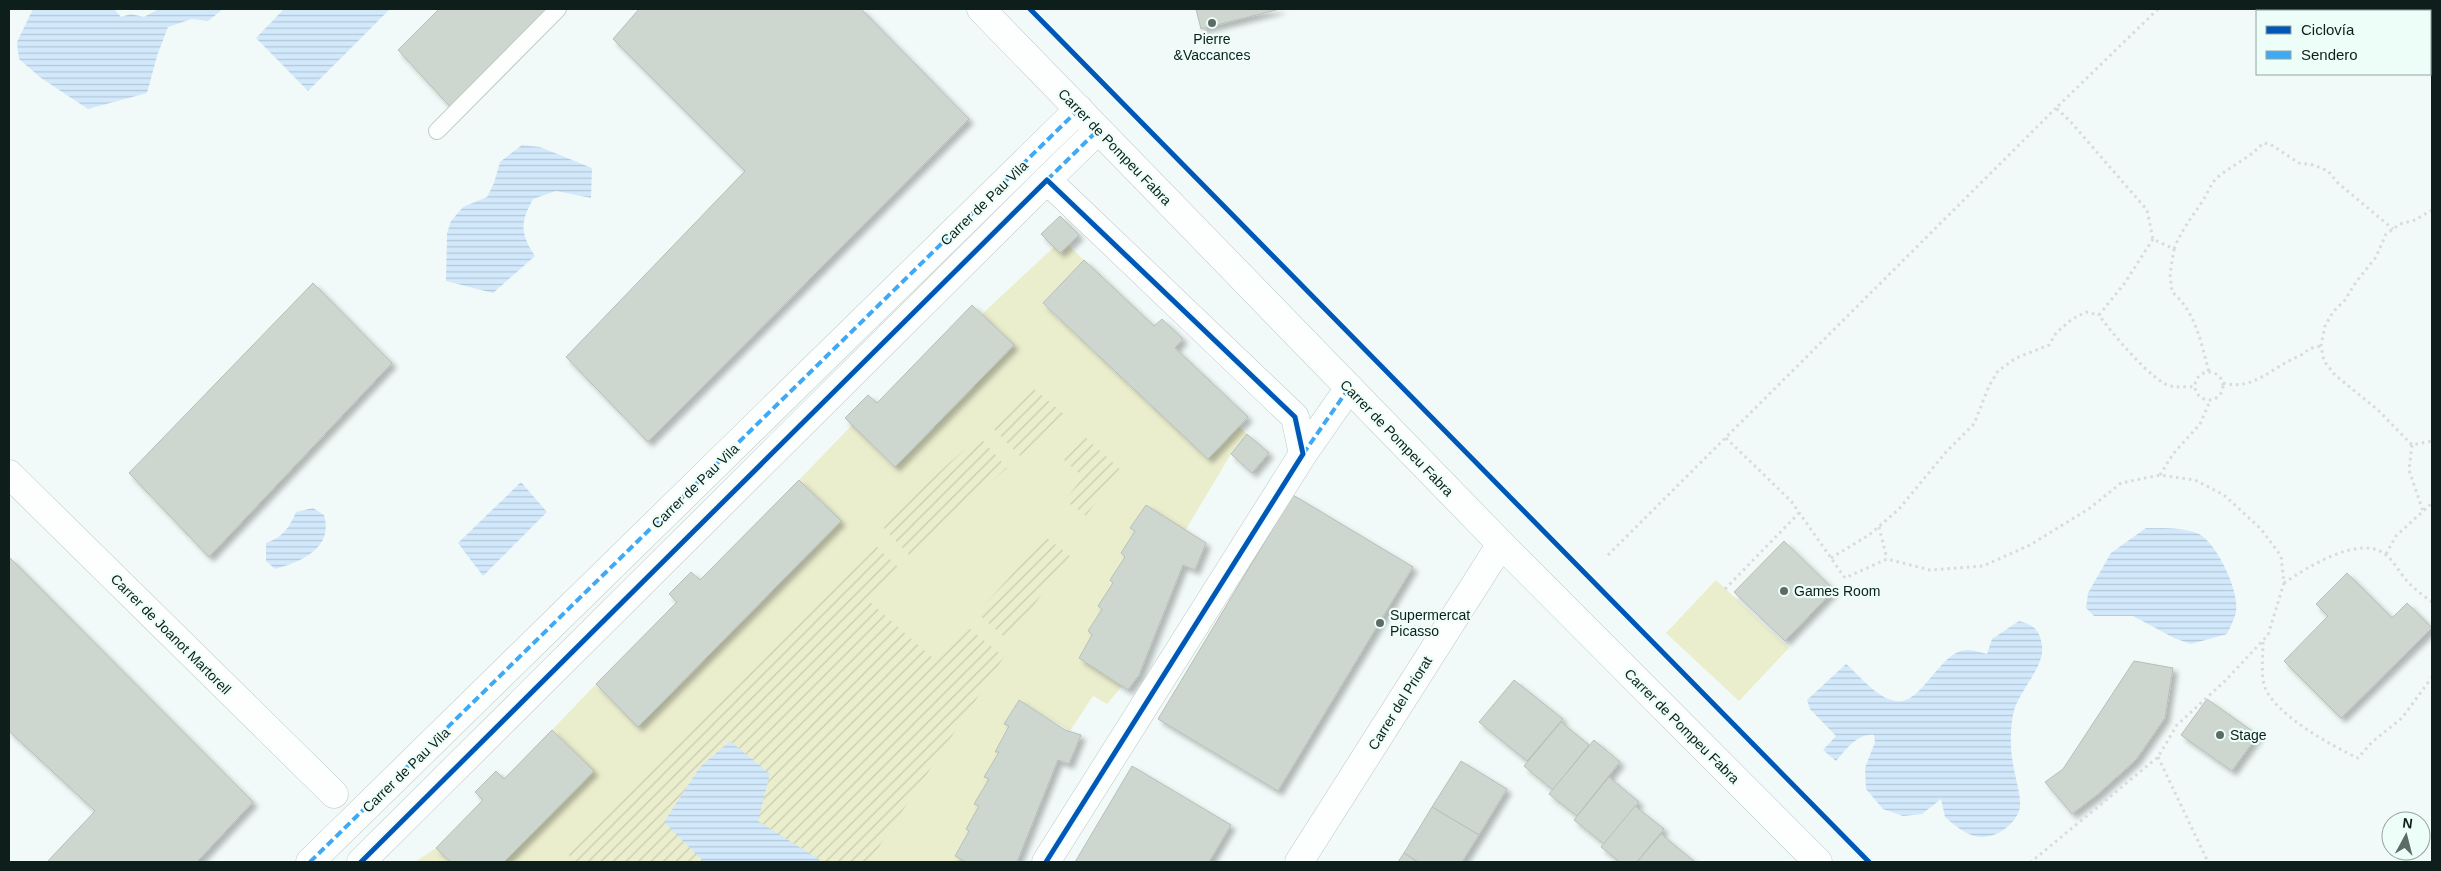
<svg xmlns="http://www.w3.org/2000/svg" width="2441" height="871" viewBox="0 0 2441 871" font-family="Helvetica,sans-serif">
	<style>
		.park { fill: #ebeecd }
		.garden { fill: url(#garden-furrows) }
		.water { fill: url(#water-rules) }
		.building { fill: #ced6d0; stroke: #b6bfb8; filter: url(#shadow) }
		.lines { fill: none; stroke-linecap: round; stroke-linejoin: round }
		.lane-casing { stroke: #bdc8c5; stroke-width: 18 }
		.street-casing { stroke: #bdc8c5; stroke-width: 29 }
		.secondary-casing { stroke: #bdc8c5; stroke-width: 29 }
		.path { stroke: #d8dbda; stroke-width: 3; stroke-dasharray: 2.5 4; stroke-linecap: butt }
		.lane { stroke: #fdfefe; stroke-width: 16 }
		.street { stroke: #fdfefe; stroke-width: 28 }
		.secondary { stroke: #fdfefe; stroke-width: 28 }
		.quiet { stroke: #3fa9f5; stroke-width: 4; stroke-dasharray: 8 4; stroke-linecap: butt }
		.cycleway-casing { stroke: #edfef9; stroke-width: 8 }
		.cycleway { stroke: #0057b8; stroke-width: 5 }
		.poi-dot { fill: #5d6b68; stroke: #edfef9; stroke-width: 2 }
		.labels { text-anchor: middle; stroke-width: 4.5; stroke-linejoin: round; paint-order: stroke }
		.poi-label { font-size: 14px; fill: #0e1e1a; stroke: #edfef9; text-anchor: start }
		.street-label { font-size: 14px; fill: #0e1e1a; stroke: #edfef9 }
	</style>
	<defs>
		<pattern id="garden-furrows" width="10" height="10" patternUnits="userSpaceOnUse" patternTransform="scale(1.25)"><rect width="10" height="10" fill="#ebeecd"/><path d="M-1 1l2-2M0 10L10 0M9 11l2-2" fill="none" stroke="#c8ccaf"/></pattern>
		<pattern id="water-rules" width="6" height="5" patternUnits="userSpaceOnUse" patternTransform="scale(1.25)"><rect width="6" height="5" fill="#d2e9fc"/><path d="M0 2.5h6" fill="none" stroke="#b3c7d7"/></pattern>
		<filter id="shadow"><feDropShadow dx="4.5" dy="4.5" stdDeviation="2.5" flood-color="#0004"/></filter>
	</defs>
	<rect width="100%" height="100%" fill="#f1faf8"/>
	<g class="park">
		<path d="M1068,245L1084,260L1043,304L1208,459L1239,427L1247,434L1231,454L1185,531L1146,505L1130,528L1135,531L1121,553L1125,557L1110,580L1113,583L1099,606L1102,609L1088,631L1092,635L1079,658L1122,686L1107,704L1093,696L1070,731L1018,700L1004,724L1009,726L995,751L999,752L984,777L989,779L974,804L979,806L966,829L969,831L955,855L966,862H504L594,771L552,730L596,684L639,726L841,521L799,480L852,425L895,467L1013,345L982,314L1054,247L1060,253Z"/>
		<path d="M1716,580L1789,648L1739,701L1666,633Z"/>
		<path d="M436,848L451,862H415Z"/>
	</g>
	<g class="garden">
		<path d="M1033,388L1065,415L1020,456L991,426Z"/>
		<path d="M1083,435L1120,469L1086,516L1065,500L1083,477L1062,458Z"/>
		<path d="M979,436L1007,468L910,556L881,525Z"/>
		<path d="M1046,537L1070,556L1008,640L977,613Z"/>
		<path d="M876,546L899,568L870,602L934,659L965,625L1004,657L869,862H569L570,845L727,688Z"/>
	</g>
	<g class="water">
		<path d="M33,9H114L121,17L131,14L144,17L159,9H223L208,21L192,19L168,27L157,56L147,93L88,109L41,78L19,59L17,42Z"/>
		<path d="M284,9H390L308,91L256,38Z"/>
		<path d="M522,145L540,147L592,168L591,198L556,191L533,199C520,223 520,233 535,256L493,293L446,281L447,233L451,221L463,207L487,197L494,183L500,162Z"/>
		<path d="M521,482L547,512L483,576L458,543Z"/>
		<path d="M313,508L324,515C334,548 301,562 275,569L266,561V543C283,537 289,528 296,512Z"/>
		<path d="M2146,528C2164,528 2182,527 2199,534C2217,543 2240,593 2236,612C2234,620 2230,627 2227,634L2191,644L2174,638L2133,616H2094L2086,608L2088,593L2111,553Z"/>
		<path d="M2019,621C2034,625 2040,630 2042,646C2045,668 2017,692 2013,715C2010,733 2010,751 2014,769C2016,781 2021,795 2020,807C2018,819 2006,830 1996,834C1975,843 1960,830 1945,817L1941,799L1922,814L1903,816L1883,809L1866,789L1865,768L1875,742L1874,735C1857,733 1846,750 1836,761L1823,750L1836,736L1810,709L1807,700L1846,664C1860,676 1876,697 1895,701C1919,707 1938,657 1961,651C1970,648 1979,652 1987,654L1992,639Z"/>
		<path d="M730,741L770,774L758,821L820,860L819,862H704L664,822L700,767Z"/>
	</g>
	<g class="building">
		<path d="M439,9H550L454,111L398,50Z"/>
		<path d="M639,9H861L969,119L648,442L566,357L745,171L613,39Z"/>
		<path d="M1196,9H1280L1201,29Z"/>
		<path d="M1060,216L1079,235L1060,253L1041,234Z"/>
		<path d="M1084,260L1154,326L1162,319L1183,339L1175,348L1248,417L1208,459L1043,303Z"/>
		<path d="M313,283L392,363L209,557L129,473Z"/>
		<path d="M972,305L1014,345L895,467L845,418L868,395L877,403Z"/>
		<path d="M1247,434L1269,453L1252,473L1231,454Z"/>
		<path d="M799,480L841,521L638,727L596,684L677,602L669,594L691,572L700,580Z"/>
		<path d="M1293,495L1413,567L1278,791L1158,719Z"/>
		<path d="M1146,505L1206,543L1195,570L1183,565L1139,675L1128,690L1079,658L1092,635L1088,631L1102,609L1098,606L1113,583L1110,580L1125,557L1121,553L1135,531L1130,528Z"/>
		<path d="M1784,541L1834,590L1785,641L1734,592Z"/>
		<path d="M9,557L253,802L197,862H47L95,811L9,731Z"/>
		<path d="M2347,573L2392,618L2407,603L2432,628L2341,718L2284,661L2328,616L2316,604Z"/>
		<path d="M2134,661L2173,668L2165,718L2136,760L2097,795L2072,814L2045,782L2063,769Z"/>
		<path d="M1514,680L1563,719L1527,761L1479,722Z"/>
		<path d="M2207,699L2258,735L2232,771L2181,735Z"/>
		<path d="M1019,700L1065,730L1081,735L1069,764L1058,760L1017,862H966L955,856L969,831L966,829L979,806L974,804L989,779L984,777L999,752H995L1009,726L1004,724Z"/>
		<path d="M1561,722L1589,745L1553,790L1524,766Z"/>
		<path d="M552,730L594,771L504,862H451L436,848L483,800L475,792L496,771L504,779Z"/>
		<path d="M1594,740L1620,762L1577,816L1549,794Z"/>
		<path d="M1461,761L1507,789L1479,835L1432,807Z"/>
		<path d="M1132,766L1231,825L1209,862H1075Z"/>
		<path d="M1609,777L1639,802L1604,844L1574,820Z"/>
		<path d="M1635,806L1664,829L1637,862H1620L1601,847Z"/>
		<path d="M1432,807L1479,835L1462,862H1418L1404,853Z"/>
		<path d="M1661,834L1695,862H1637Z"/>
		<path d="M1404,853L1418,862H1398Z"/>
	</g>
	<g class="lines">
		<g class="lane-casing">
			<path id="lane" d="M437,131L558,9"/>
		</g>
		<g class="street-casing">
			<g id="street">
				<path d="M1047,180L1098,130"/>
				<path d="M1303,454L1349,388"/>
				<path d="M9,474L334,794"/>
				<path d="M310,862L1079,109"/>
				<path d="M361,862L1047,180L1295,417L1303,454L1046,862"/>
				<path d="M1299,862L1501,544"/>
			</g>
		</g>
		<g class="secondary-casing">
			<path id="secondary" d="M981,9L1501,544L1818,862"/>
		</g>
		<g class="path">
			<path d="M2158,9L2056,108L2070,121L2147,210L2153,239L2174,249L2170,274L2172,292C2196,312 2201,343 2209,372"/>
			<path d="M2432,210L2415,220L2400,224L2386,234L2376,257L2356,282L2345,300L2333,312L2325,326L2321,346L2324,361L2335,375L2378,410L2412,445L2432,441"/>
			<path d="M2153,239L2124,284L2099,315C2110,331 2153,383 2171,386C2178,388 2187,386 2195,387"/>
			<path d="M2174,249C2181,231 2191,218 2202,202C2208,193 2211,182 2219,176C2234,164 2250,158 2263,143L2270,144L2299,163L2314,165L2328,171L2338,183L2393,229"/>
			<circle cx="2209" cy="386" r="14"/>
			<path d="M2223,383C2253,391 2271,368 2297,357C2308,352 2306,348 2321,346"/>
			<path d="M1726,438L1791,501L1845,578L1887,559L1930,570L1983,566L2030,545L2090,508L2121,483L2160,475L2195,480L2224,495L2261,529L2281,556L2284,583L2268,635L2226,680L2177,725L2158,757L2031,862"/>
			<path d="M2412,445L2409,470L2423,511"/>
			<path d="M2160,475L2173,454L2200,424L2210,401"/>
			<path d="M1879,527L1887,559"/>
			<path d="M2386,554L2396,536L2432,503"/>
			<path d="M1608,555L2056,108"/>
			<path d="M1831,558L1869,535L1899,509L1946,452L1974,424L1989,386L1998,371L2016,358L2049,345L2056,333L2072,319L2086,312L2099,315"/>
			<path d="M2284,583C2306,568 2361,533 2386,555C2395,562 2400,574 2408,582C2415,590 2424,596 2432,602"/>
			<path d="M1725,589L1799,513"/>
			<path d="M2263,642C2263,655 2261,672 2264,685C2273,714 2332,746 2358,758L2372,742L2402,718L2432,677"/>
			<path d="M2158,757L2208,862"/>
		</g>
		<use href="#lane" class="lane"/>
		<use href="#street" class="street"/>
		<use href="#secondary" class="secondary"/>
		<g class="quiet">
			<path d="M1047,180L1098,130"/>
			<path d="M1303,454L1349,388"/>
			<path d="M310,862L1079,109"/>
		</g>
		<g class="cycleway-casing">
			<g id="cycleway">
				<path d="M1030,9L1869,862"/>
				<path d="M361,862L1047,180L1295,417L1303,454L1046,862"/>
			</g>
		</g>
		<use href="#cycleway" class="cycleway"/>
	</g>
	<g class="poi-dot">
		<circle cx="1212" cy="23" r="5"/>
		<circle cx="1784" cy="591" r="5"/>
		<circle cx="1380" cy="623" r="5"/>
		<circle cx="2220" cy="735" r="5"/>
	</g>
	<g class="labels">
		<g class="poi-label">
			<text x="1212" y="44" text-anchor="middle">Pierre<tspan x="1212" dy="16">&amp;Vaccances</tspan></text>
			<text x="1794" y="596">Games Room</text>
			<text x="1390" y="620">Supermercat<tspan x="1390" dy="16">Picasso</tspan></text>
			<text x="2230" y="740">Stage</text>
		</g>
		<g class="street-label">
			<text transform="translate(1115 147) rotate(46)" y="5">Carrer de Pompeu Fabra</text>
			<text transform="translate(984 203) rotate(-44)" y="5">Carrer de Pau Vila</text>
			<text transform="translate(1397 438) rotate(46)" y="5">Carrer de Pompeu Fabra</text>
			<text transform="translate(695 486) rotate(-44)" y="5">Carrer de Pau Vila</text>
			<text transform="translate(171 634) rotate(45)" y="5">Carrer de Joanot Martorell</text>
			<text transform="translate(1400 703) rotate(-58)" y="5">Carrer del Priorat</text>
			<text transform="translate(1682 726) rotate(45)" y="5">Carrer de Pompeu Fabra</text>
			<text transform="translate(406 770) rotate(-44)" y="5">Carrer de Pau Vila</text>
		</g>
	</g>
	<rect width="2441" height="871" fill="none" stroke="#0e1e1a" stroke-width="20"/>
	<rect x="2256" y="10" width="175" height="65" fill="#edfef9" stroke="#94a4a0"/>
	<rect x="2266" y="26" width="25" height="8" fill="#0057b8" stroke="#94a4a0"/>
	<text x="2301" y="35" font-size="15" fill="#0e1e1a">Ciclovía</text>
	<rect x="2266" y="51" width="25" height="8" fill="#3fa9f5" stroke="#94a4a0"/>
	<text x="2301" y="60" font-size="15" fill="#0e1e1a">Sendero</text>
	<g transform="translate(2406 836) rotate(7)"><circle r="24" fill="#edfef9" stroke="#94a4a0"/>
	<path d="M0-4L9 19L0 12L-9 19Z" fill="#5d6b68"/>
	<text y="-8" font-size="14" font-weight="bold" text-anchor="middle" fill="#0e1e1a">N</text>
	</g>
</svg>
